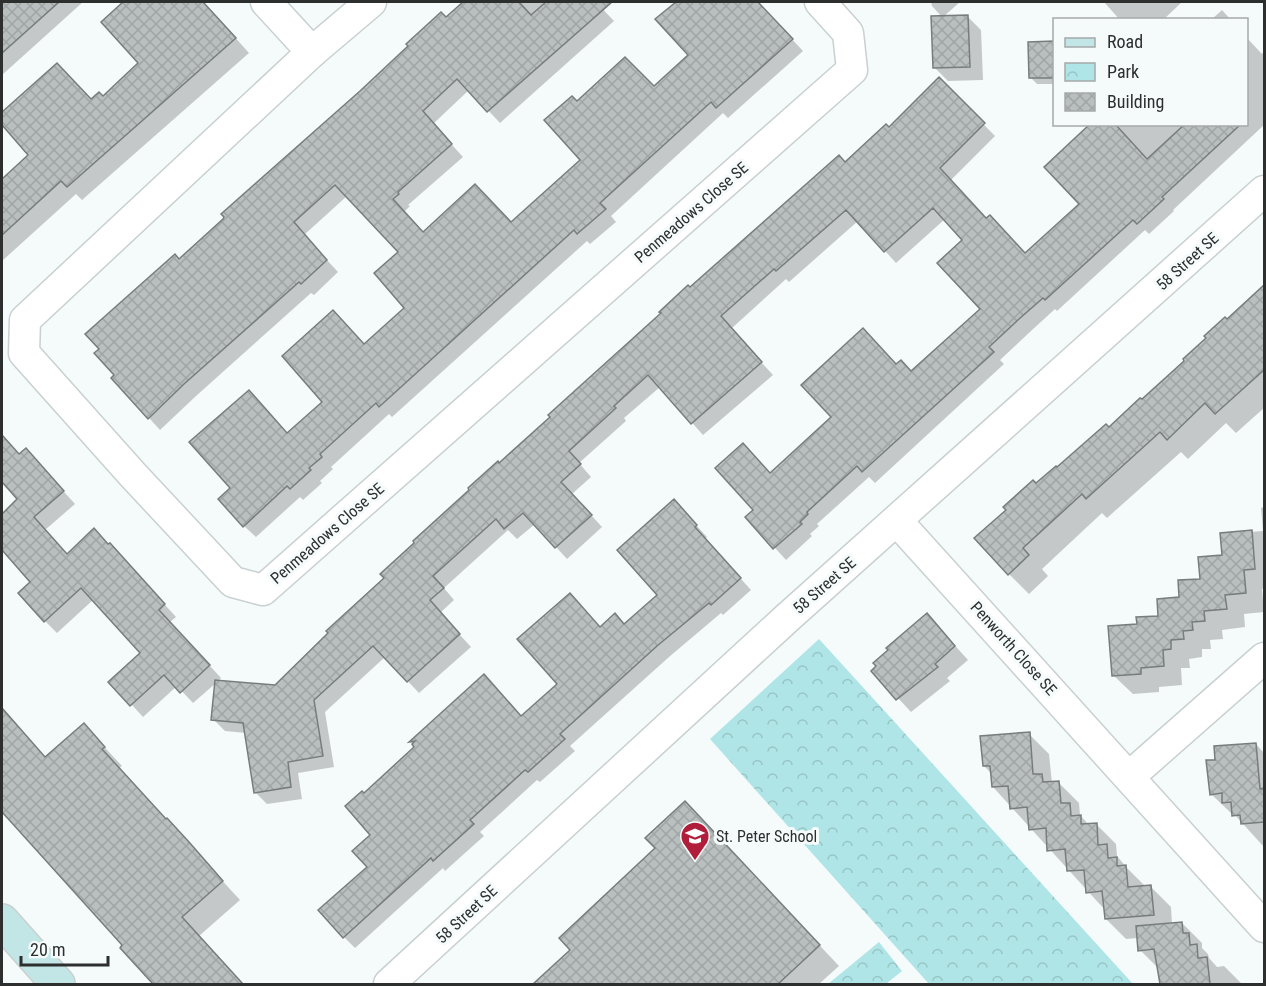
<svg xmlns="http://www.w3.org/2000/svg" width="1266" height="986" viewBox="0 0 1266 986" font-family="'Roboto Condensed',sans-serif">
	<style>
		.park { fill: url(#park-crowns) }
		.shadow { fill: #0003 }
		.building { fill: url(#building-cross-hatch); stroke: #777d7d; stroke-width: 1.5 }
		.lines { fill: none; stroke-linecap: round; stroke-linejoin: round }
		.street-casing { stroke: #c9d0d0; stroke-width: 33 }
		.secondary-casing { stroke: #c9d0d0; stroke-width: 36 }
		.street { stroke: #fff; stroke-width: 30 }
		.secondary { stroke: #c2e5e6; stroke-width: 33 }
		.labels { text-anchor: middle; stroke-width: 6; stroke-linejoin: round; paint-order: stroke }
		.street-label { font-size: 16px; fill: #2d2f2f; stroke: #f5fbfb }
		.poi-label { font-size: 16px; fill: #2d2f2f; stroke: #f5fbfb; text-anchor: start }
	</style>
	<defs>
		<pattern id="park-crowns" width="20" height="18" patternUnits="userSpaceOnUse" patternTransform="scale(1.5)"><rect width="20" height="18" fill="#afe5e6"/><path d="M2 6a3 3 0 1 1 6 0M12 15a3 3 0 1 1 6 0" fill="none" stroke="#97c5c6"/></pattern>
		<pattern id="building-cross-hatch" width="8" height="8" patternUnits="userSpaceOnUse" patternTransform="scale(1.5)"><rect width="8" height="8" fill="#b9bfbf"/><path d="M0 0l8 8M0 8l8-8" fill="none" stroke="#9fa4a4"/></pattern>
	</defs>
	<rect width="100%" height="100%" fill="#f5fbfb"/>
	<g class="park">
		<path d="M819,639L1133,984H929L710,739Z"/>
		<path d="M879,942L902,971L886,984H828Z"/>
	</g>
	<g class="shadow">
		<path d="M2,2H83L2,75Z"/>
		<path d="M127,2H196L206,13L223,24L249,53L82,200L76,194L2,261V181L31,155L2,123V114L57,65L91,101L103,97L140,63L103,22Z"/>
		<path d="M465,2H596L614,21L500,123L469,90L433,124L463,157L408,205L410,206L404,212L423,233L511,223L582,160L577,103L654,88L690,55L657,19L678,2H685L695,12L706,2H757L803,51L728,118L723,113L611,216L616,222L590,244L587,241L392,417L389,414L331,467L333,469L320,481L322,483L303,500L300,497L256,537L244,526L288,435L324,402L365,346L406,308L400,252L347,196L304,235L338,272L314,295L311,293L196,396L160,430L113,378L180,260Z"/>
		<path d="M931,2H960L943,17L967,16L981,30L983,80L948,81L934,67L942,17L932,6Z"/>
		<path d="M1104,2H1182L1163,20H1120Z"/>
		<path d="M1222,10L1231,20H1211Z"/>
		<path d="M1246,37L1262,54L1264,51V125L1173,210L1174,211L1149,234L1145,230L1057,311L1055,309L1031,331L1000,360L1004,364L875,483L869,477L817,524L819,526L810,534L812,536L786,560L747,517L755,510L771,474L897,366L911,372L983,310L964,240L945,219L896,263L858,221L789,282L786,279L731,329L773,375L703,435L660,387L624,418L626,421L579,463L591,477L572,494L602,527L567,559L535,524L517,539L508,530L444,588L454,600L440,613L471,647L419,693L385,657L325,712L334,767L298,773L302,799L267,804L255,792L246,733L225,731L213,719L216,683L193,703L177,686L143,717L111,682L142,653L93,600L57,633L45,621L33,582L2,548V516L19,499L2,480V436L19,456L37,462L75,504L45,530L67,555L109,545L122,557L176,617L170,622L221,678L217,682L276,686L499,465L690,289L889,129L939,79L995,136L950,181L987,220L1026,255L1081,204L1090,124H1246Z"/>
		<path d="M1054,43V84H1037L1031,78L1029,44Z"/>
		<path d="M1264,287V408L1236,433L1226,423L1188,459L1181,452L1107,518L1102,513L1042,569L1048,576L1029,594L1009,574L1036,484L1109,428L1186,361Z"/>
		<path d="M1264,507V588L1262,589L1264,612L1244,614L1245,627L1222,630L1223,639L1210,640L1211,649H1202V657L1189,659L1190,668H1181L1182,685L1159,687V692L1133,694L1113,675L1160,617L1201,580L1224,556L1222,534L1263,531L1261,508Z"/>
		<path d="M685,513L707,537L705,539L751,590L723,615L721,613L669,657L570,746L575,751L540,782L537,780L480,832L484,836L445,871L443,868L355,948L344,937L369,867L372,835L364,795L417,747L411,742L483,676L522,718L560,684L601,628L625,626L660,595Z"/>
		<path d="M940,629L968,660L947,678L950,681L911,712L873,671L890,651Z"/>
		<path d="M2,709L46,758L84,725L122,766L119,768L240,900L199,936L242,984H154L122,948L124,946L2,809Z"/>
		<path d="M1029,734L1049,754L1052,783H1059L1079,803L1080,815L1089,825L1096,824L1116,844L1117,856L1127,868L1146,887H1151L1171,907L1172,924L1182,923L1202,943V948L1208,954L1209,958L1217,967L1224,966L1242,984H1161L1159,969L1140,950L1138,938L1126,939L1106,919L1105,910L993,787L992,774L984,766Z"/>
		<path d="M1256,744L1264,753V847L1234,814H1232L1211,794L1217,761Z"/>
		<path d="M705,823L839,966L819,984H535Z"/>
	</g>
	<g class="building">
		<path d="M2,2H59L2,53Z"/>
		<path d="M123,2H203L236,38L67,187L61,181L2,235V179L28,155L2,125V112L57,63L91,99L99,92L103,96L122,78L138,63L101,22Z"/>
		<path d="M463,2H519L531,15L546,2H612L487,112L457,79L423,111L452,144L398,192L399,194L393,199L423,232L475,184L511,222L580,160L544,120L572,96L577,101L625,57L654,86L688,55L655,19L676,2H758L793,39L716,108L711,102L600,203L606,209L577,234L574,230L379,407L376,403L320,454L322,457L309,468L311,470L290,489L287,486L243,527L218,499L230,488L189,442L249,390L287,433L322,402L282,356L333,310L364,344L404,308L374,273L398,252L335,185L294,222L327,260L301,284L299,282L184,384L148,419L111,378L114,375L94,353L99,349L85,334L175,254L179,259L223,219L224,217L221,214L360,91L408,46L406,44L441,12L446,17Z"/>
		<path d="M968,15L970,67L933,68L931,16Z"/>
		<path d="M1054,41V78H1029L1028,42Z"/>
		<path d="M939,77L985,123L940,168L986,218L990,215L1025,253L1079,204L1044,167L1090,124H1115L1147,159L1185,124H1241L1162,197L1164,199L1137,224L1133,220L1045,300L1043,298L1019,319L989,347L994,352L862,472L857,466L807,512L808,514L800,522L802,524L773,549L745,517L753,510L715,468L743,443L770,473L831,417L801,385L863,328L896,364L901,360L911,371L980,309L937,263L962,240L933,208L884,252L846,210L776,271L774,269L721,316L762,362L691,424L648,375L614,406L616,408L569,451L581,464L561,482L592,515L555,548L523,513L504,529L496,519L433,576L444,588L430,600L460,634L407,682L373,646L314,700L323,756L288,762L291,787L254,793L243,723L211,720L215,680L275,685L328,633L326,631L384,578L380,574L414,543L413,541L469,490L468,488L498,461L499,463L550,417L548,415L661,313L659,312L688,285L690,287L839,155L845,162L886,124L889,127Z"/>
		<path d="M1264,285V370L1215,414L1205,403L1167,440L1160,432L1086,499L1082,494L1023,548L1029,555L1008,575L974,538L1006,510L1003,507L1033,480L1036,483L1056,466L1057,467L1106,424L1109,427L1140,398L1142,399L1184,361L1183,359L1206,338L1204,336L1225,317L1227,319Z"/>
		<path d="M2,435L19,454L26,448L64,491L34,517L67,554L94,528L108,544L110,543L165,604L159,610L210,665L180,693L164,675L130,706L108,682L140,653L81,588L44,622L18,593L30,582L2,550V514L17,499L2,482Z"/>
		<path d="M674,499L697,525L695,527L741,578L711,605L709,603L657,646L560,734L565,739L528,772L525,770L470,820L474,824L433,861L431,858L343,938L318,910L367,867L352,851L370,835L345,806L362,791L364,793L414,747L412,744L415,741L409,742L484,674L521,716L557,684L517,639L570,593L600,627L615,613L624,624L657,595L617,550Z"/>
		<path d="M1252,530L1255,569L1244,570L1246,593L1225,595L1227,609L1204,611L1205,621L1192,622L1193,630L1183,631L1184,639L1171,640V649L1163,650L1164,666L1141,668V674L1112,676L1108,626L1137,624L1136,617L1158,616L1157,599L1179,597L1178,580L1200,579L1198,557L1222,555L1220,533Z"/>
		<path d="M927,613L955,646L935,664L938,667L896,700L871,671L876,666L873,663L888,650L886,648Z"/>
		<path d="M2,708L45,757L84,723L105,747L102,749L166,819L167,818L189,842L223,881L182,917L243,984H153L120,948L122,945L2,812Z"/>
		<path d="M1030,732L1033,774H1042L1043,782L1059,781L1061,803H1070L1071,816L1081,815V824L1097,823L1098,845L1107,844L1108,858L1117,857V866L1126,865L1128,887L1151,885L1154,915L1105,919L1102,891L1086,893L1084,870L1067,871L1065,849L1047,851L1046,828L1029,830L1027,807L1010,809L1008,786L992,787L990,766H983L980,736Z"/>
		<path d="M1256,743L1260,789L1264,788V822L1241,824L1240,815L1232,816L1231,802L1222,803V793L1210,795L1206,760H1215L1214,746Z"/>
		<path d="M685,801L820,945L778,984H533L570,950L559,938L655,848L645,838Z"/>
		<path d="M1182,922L1183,933H1189L1190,945L1197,944L1198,958L1207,957L1210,984H1160L1154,949L1138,951L1136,926Z"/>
	</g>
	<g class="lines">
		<g class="street-casing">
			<g id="street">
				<path d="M266,2L312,52"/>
				<path d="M371,2L312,52L25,320L24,353L133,475L233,582L263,590L852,70L848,33L820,2"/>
				<path d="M897,521L1264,927"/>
				<path d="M1130,776L1264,658"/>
				<path d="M389,984L786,619L1264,191"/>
			</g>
		</g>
		<g class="secondary-casing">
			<path id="secondary" d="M2,921L58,984"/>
		</g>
		<use href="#street" class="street"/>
		<use href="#secondary" class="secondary"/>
	</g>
	<defs>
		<g id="school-pin" transform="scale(1.5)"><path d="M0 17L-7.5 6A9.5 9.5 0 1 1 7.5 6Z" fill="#b11e3b" stroke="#f5fbfb"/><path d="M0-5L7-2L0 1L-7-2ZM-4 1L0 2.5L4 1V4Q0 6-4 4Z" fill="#fff"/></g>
	</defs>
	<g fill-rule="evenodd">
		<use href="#school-pin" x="695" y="836"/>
	</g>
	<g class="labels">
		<g class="street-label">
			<text transform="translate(691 212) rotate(-41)" y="6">Penmeadows Close SE</text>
			<text transform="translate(1187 261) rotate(-42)" y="6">58 Street SE</text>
			<text transform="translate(327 533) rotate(-41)" y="6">Penmeadows Close SE</text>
			<text transform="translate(824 585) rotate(-41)" y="6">58 Street SE</text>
			<text transform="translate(1014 648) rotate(48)" y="6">Penworth Close SE</text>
			<text transform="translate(466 914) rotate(-43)" y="6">58 Street SE</text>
		</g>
		<g class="poi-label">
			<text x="716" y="842">St. Peter School</text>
		</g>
	</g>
	<rect width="1266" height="986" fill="none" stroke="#2d2f2f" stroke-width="6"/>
	<rect x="1053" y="18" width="195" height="108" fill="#f5fbfb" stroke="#a5a9a9" stroke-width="1.5"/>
	<rect x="1065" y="38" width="30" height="9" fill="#c2e5e6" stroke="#a5a9a9" stroke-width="1.5"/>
	<text x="1107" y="48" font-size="18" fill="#2d2f2f">Road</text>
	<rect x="1065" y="63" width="30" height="18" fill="url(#park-crowns)" stroke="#a5a9a9" stroke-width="1.5"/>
	<text x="1107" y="78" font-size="18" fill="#2d2f2f">Park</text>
	<rect x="1065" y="93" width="30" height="18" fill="url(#building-cross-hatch)" stroke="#a5a9a9" stroke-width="1.5"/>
	<text x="1107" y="108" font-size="18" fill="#2d2f2f">Building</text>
	<path d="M21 956v9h87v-9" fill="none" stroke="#2d2f2f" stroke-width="3"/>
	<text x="30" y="956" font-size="18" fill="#2d2f2f" stroke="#f5fbfb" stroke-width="4.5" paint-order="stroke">20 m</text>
</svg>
